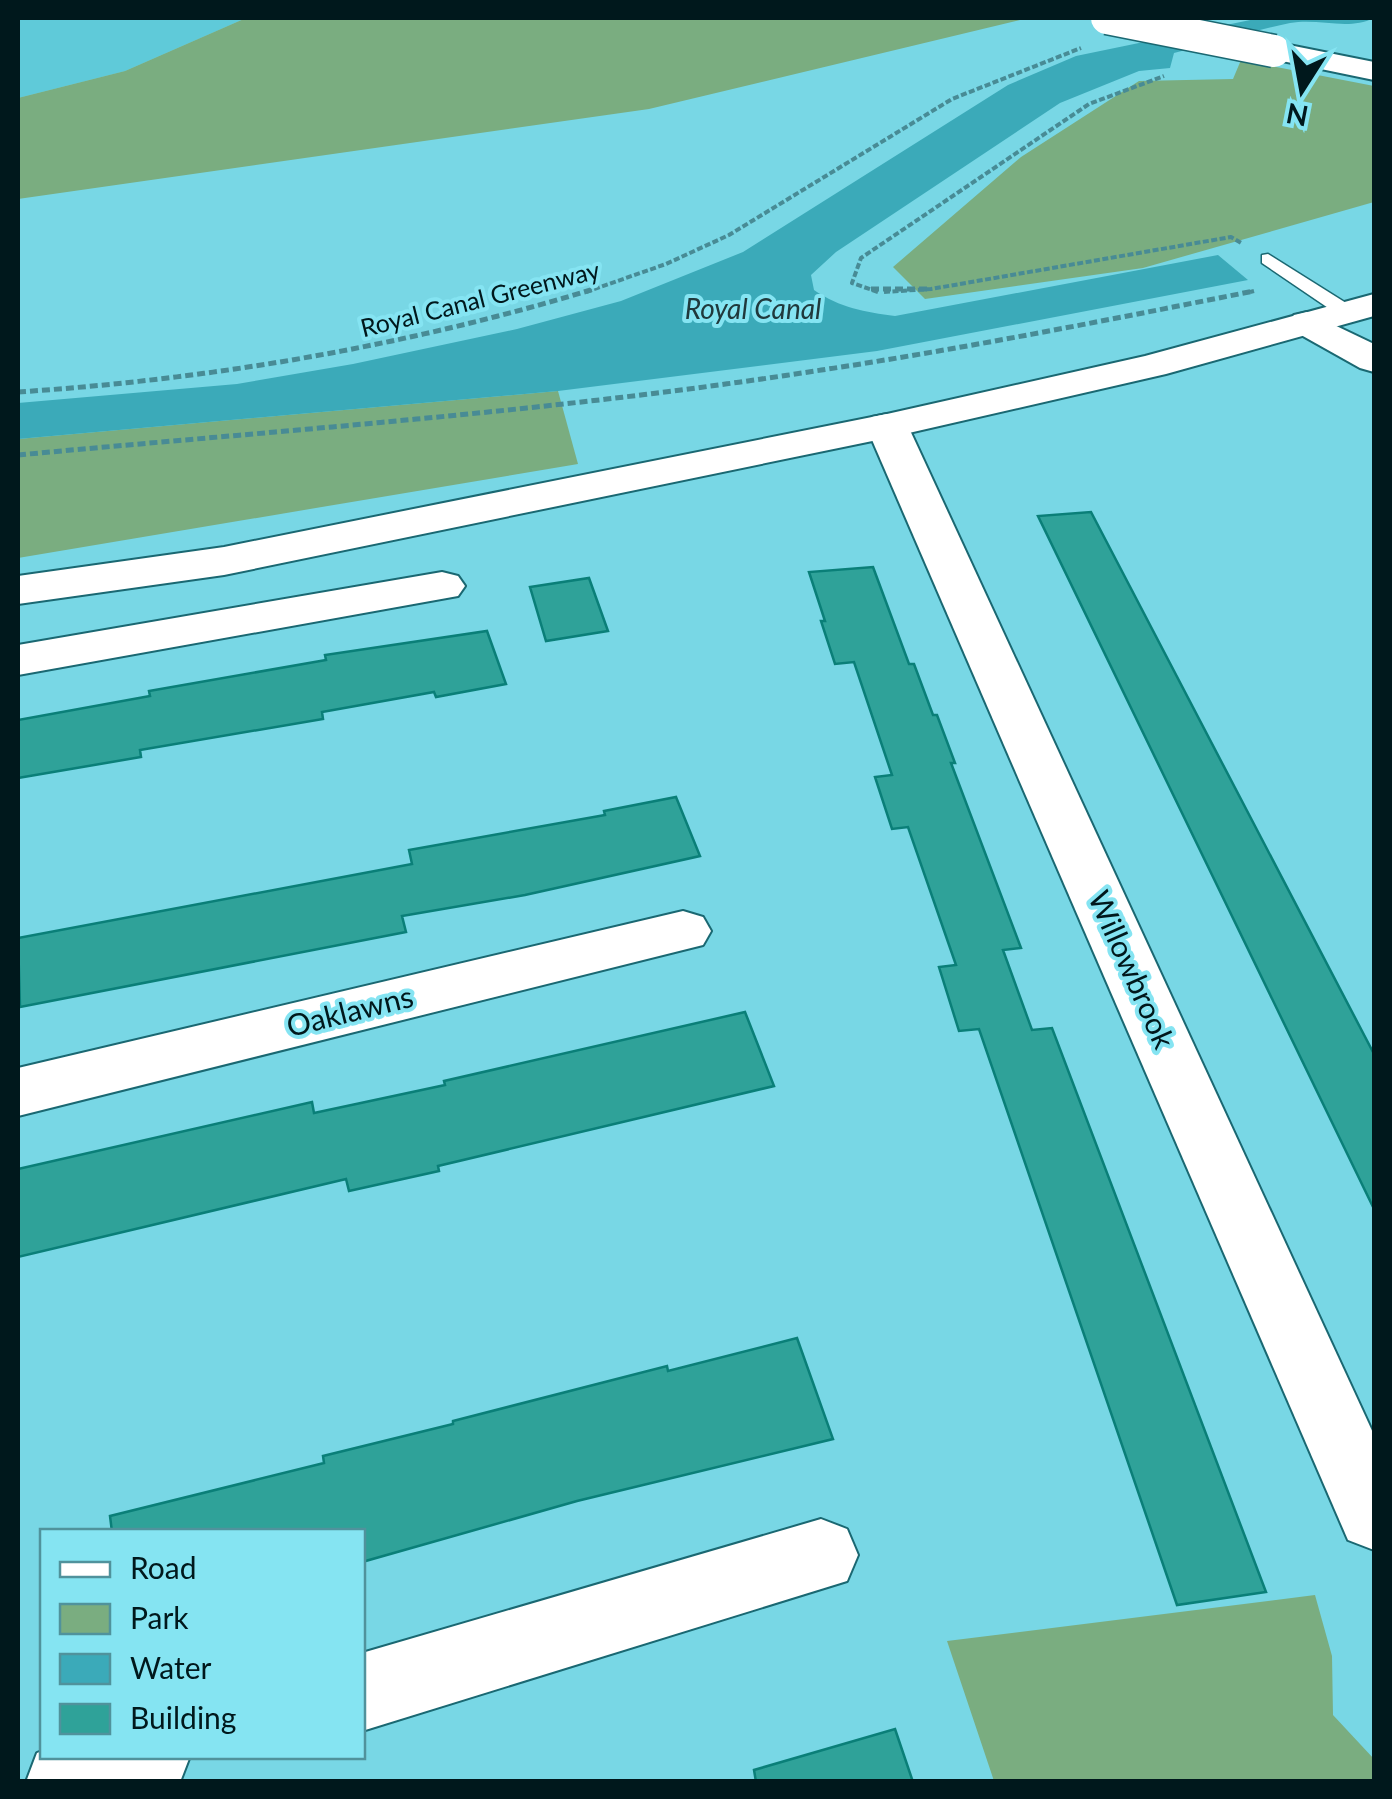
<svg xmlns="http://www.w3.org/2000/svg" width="1392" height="1799" viewBox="0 0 1392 1799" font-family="Lato,sans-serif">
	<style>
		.built { fill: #5fcad9 }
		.green { fill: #7aad80 }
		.water { fill: #3baab9 }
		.building { fill: #2fa299; stroke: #0a7f78; stroke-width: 2.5 }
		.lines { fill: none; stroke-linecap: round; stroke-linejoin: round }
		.service-casing { stroke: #1a6872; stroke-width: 3 }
		.minor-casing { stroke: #1a6872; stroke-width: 4 }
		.secondary-casing { stroke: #1a6872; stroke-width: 4 }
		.path-far1 { stroke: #488b95; stroke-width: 4; stroke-dasharray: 6 2.5; stroke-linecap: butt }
		.path { stroke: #488b95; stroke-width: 5; stroke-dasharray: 8 4; stroke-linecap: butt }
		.service { fill: #fff; fill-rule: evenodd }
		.minor { fill: #fff; fill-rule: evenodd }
		.secondary { fill: #fff; fill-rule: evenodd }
		.secondary-bridge-casing { stroke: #1a6872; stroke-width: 35; stroke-linecap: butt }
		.secondary-bridge { stroke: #fff; stroke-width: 32 }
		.labels { text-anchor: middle; stroke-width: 8; stroke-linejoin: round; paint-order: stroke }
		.far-street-label { font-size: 25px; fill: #00181c; stroke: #85e4f2 }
		.far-water-label { font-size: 28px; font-style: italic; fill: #20393c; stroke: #85e4f2 }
		.street-label { font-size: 30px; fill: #00181c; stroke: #85e4f2 }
	</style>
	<rect width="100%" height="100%" fill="#78d7e5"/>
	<path class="built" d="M18,18H246L125,71L18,98Z"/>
	<g class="green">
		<path d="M246,18H1008L1020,20L649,109L18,199V98L125,71Z"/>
		<path d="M1241,60L1374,86V202L1143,268L925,299L893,267L1021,157L1139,81L1233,79Z"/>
		<path d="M558,391L578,464L18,558V439Z"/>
		<path d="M1315,1595L1332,1656L1333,1715L1374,1759V1781H994L947,1641Z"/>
	</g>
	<path class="water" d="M1260,18H1374C1347,31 1321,18 1290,23C1251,31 1213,43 1174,53L1170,68L1139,71L1060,103L836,252L811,275L814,290C840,308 865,312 895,316L1218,255L1248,280L877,351L558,391L18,439V403L237,384L353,364L517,329L621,301L743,252L1008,85L1076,56Z"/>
	<g class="building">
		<path d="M1091,512L1374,1054V1209L1038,516Z"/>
		<path d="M873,567L909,664H914L933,715H937L955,763H951L1021,948L1003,950L1032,1030L1052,1028L1266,1592L1177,1605L979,1029L959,1031L939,967L956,965L908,827L892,829L875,777L892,775L854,662L835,664L821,621H825L809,572Z"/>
		<path d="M589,578L608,631L546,641L530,587Z"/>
		<path d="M487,631L506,684L436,697L434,692L322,712L323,719L140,750L141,757L18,778V720L150,696L149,691L326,660L325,655Z"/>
		<path d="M676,797L700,856L525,895L402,916L406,932L20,1007L18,938L412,864L409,850L605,815L604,811Z"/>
		<path d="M745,1012L774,1086L438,1166L439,1171L349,1191L346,1179L18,1257V1169L312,1102L314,1113L445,1085L444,1081Z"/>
		<path d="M797,1338L833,1439L577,1501L362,1562V1532H112L110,1516L324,1463L323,1456L453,1424V1421L667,1366L668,1371Z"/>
		<path d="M895,1729L913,1782H756L754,1770Z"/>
	</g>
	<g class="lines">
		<g class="service-casing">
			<path id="service" d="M1268,254L1354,308V316H1340L1262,263V255Z"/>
		</g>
		<g class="minor-casing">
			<g id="minor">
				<path d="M1307,312L1374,344V372L1360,368L1294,331L1288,323L1294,315Z"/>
				<path d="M887,414L902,417L908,426L1374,1435V1550L1348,1540L866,426L872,417Z"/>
				<path d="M442,572L458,576L465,586L458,596L18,675V645Z"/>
				<path d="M683,911L703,917L711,931L703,945L18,1116V1068Z"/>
				<path d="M821,1519L847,1529L858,1555L847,1581L362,1731V1653Z"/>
				<path d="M42,1751V1756H190L180,1782H26L37,1753Z"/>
			</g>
		</g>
		<g class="secondary-casing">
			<g id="secondary">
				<path d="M1274,42L1374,62V80L1263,57L1259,51L1263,45Z"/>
				<path d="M1374,294V316L1166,374L887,438L224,575L18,604V576L224,547L887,414L1145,356Z"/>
			</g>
		</g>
		<g class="path-far1">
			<path d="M586,292L666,264L729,235L952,99L1081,48"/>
			<path d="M878,292L852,283L861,258L1089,104L1164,76"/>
			<path d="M884,292L931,289L1231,237L1243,244"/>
			<path d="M1250,292L1254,291"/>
		</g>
		<g class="path">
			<path d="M871,289H927"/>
			<path d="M18,392C213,379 407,346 594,289"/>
			<path d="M18,455C284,430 551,412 815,371C962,349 1108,320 1254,291"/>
		</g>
		<use href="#service" class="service"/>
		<use href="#minor" class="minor"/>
		<use href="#secondary" class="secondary"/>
		<g class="secondary-bridge-casing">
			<path id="secondary-bridge" d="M1107,18L1274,51"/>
		</g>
		<use href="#secondary-bridge" class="secondary-bridge"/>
	</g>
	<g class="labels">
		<g class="far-street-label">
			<text transform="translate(480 299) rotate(-14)" y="9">Royal Canal Greenway</text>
		</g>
		<g class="far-water-label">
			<text x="753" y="319">Royal Canal</text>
		</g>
		<g class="street-label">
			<text transform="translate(1131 970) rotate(66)" y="10">Willowbrook</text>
			<text transform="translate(350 1012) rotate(-14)" y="10">Oaklawns</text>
		</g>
	</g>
	<rect width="1392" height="1799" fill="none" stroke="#00181c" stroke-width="40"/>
	<rect x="40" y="1529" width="325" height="230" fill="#85e4f2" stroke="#50929c" stroke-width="2.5"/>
	<rect x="60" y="1562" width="50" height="15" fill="#ffffff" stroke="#50929c" stroke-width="2.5"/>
	<text x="130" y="1579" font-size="30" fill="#00181c">Road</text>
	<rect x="60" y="1604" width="50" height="30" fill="#7aad80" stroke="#50929c" stroke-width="2.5"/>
	<text x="130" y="1629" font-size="30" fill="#00181c">Park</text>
	<rect x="60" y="1654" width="50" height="30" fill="#3baab9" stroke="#50929c" stroke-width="2.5"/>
	<text x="130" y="1679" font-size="30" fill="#00181c">Water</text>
	<rect x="60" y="1704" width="50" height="30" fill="#2fa299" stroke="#50929c" stroke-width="2.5"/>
	<text x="130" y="1729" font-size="30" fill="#00181c">Building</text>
	<g transform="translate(1302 90) rotate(191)" stroke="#85e4f2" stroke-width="8" paint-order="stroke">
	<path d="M0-8L18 38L0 25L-18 38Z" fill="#00181c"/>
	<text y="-15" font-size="28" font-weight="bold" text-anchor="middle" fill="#00181c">N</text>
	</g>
</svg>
